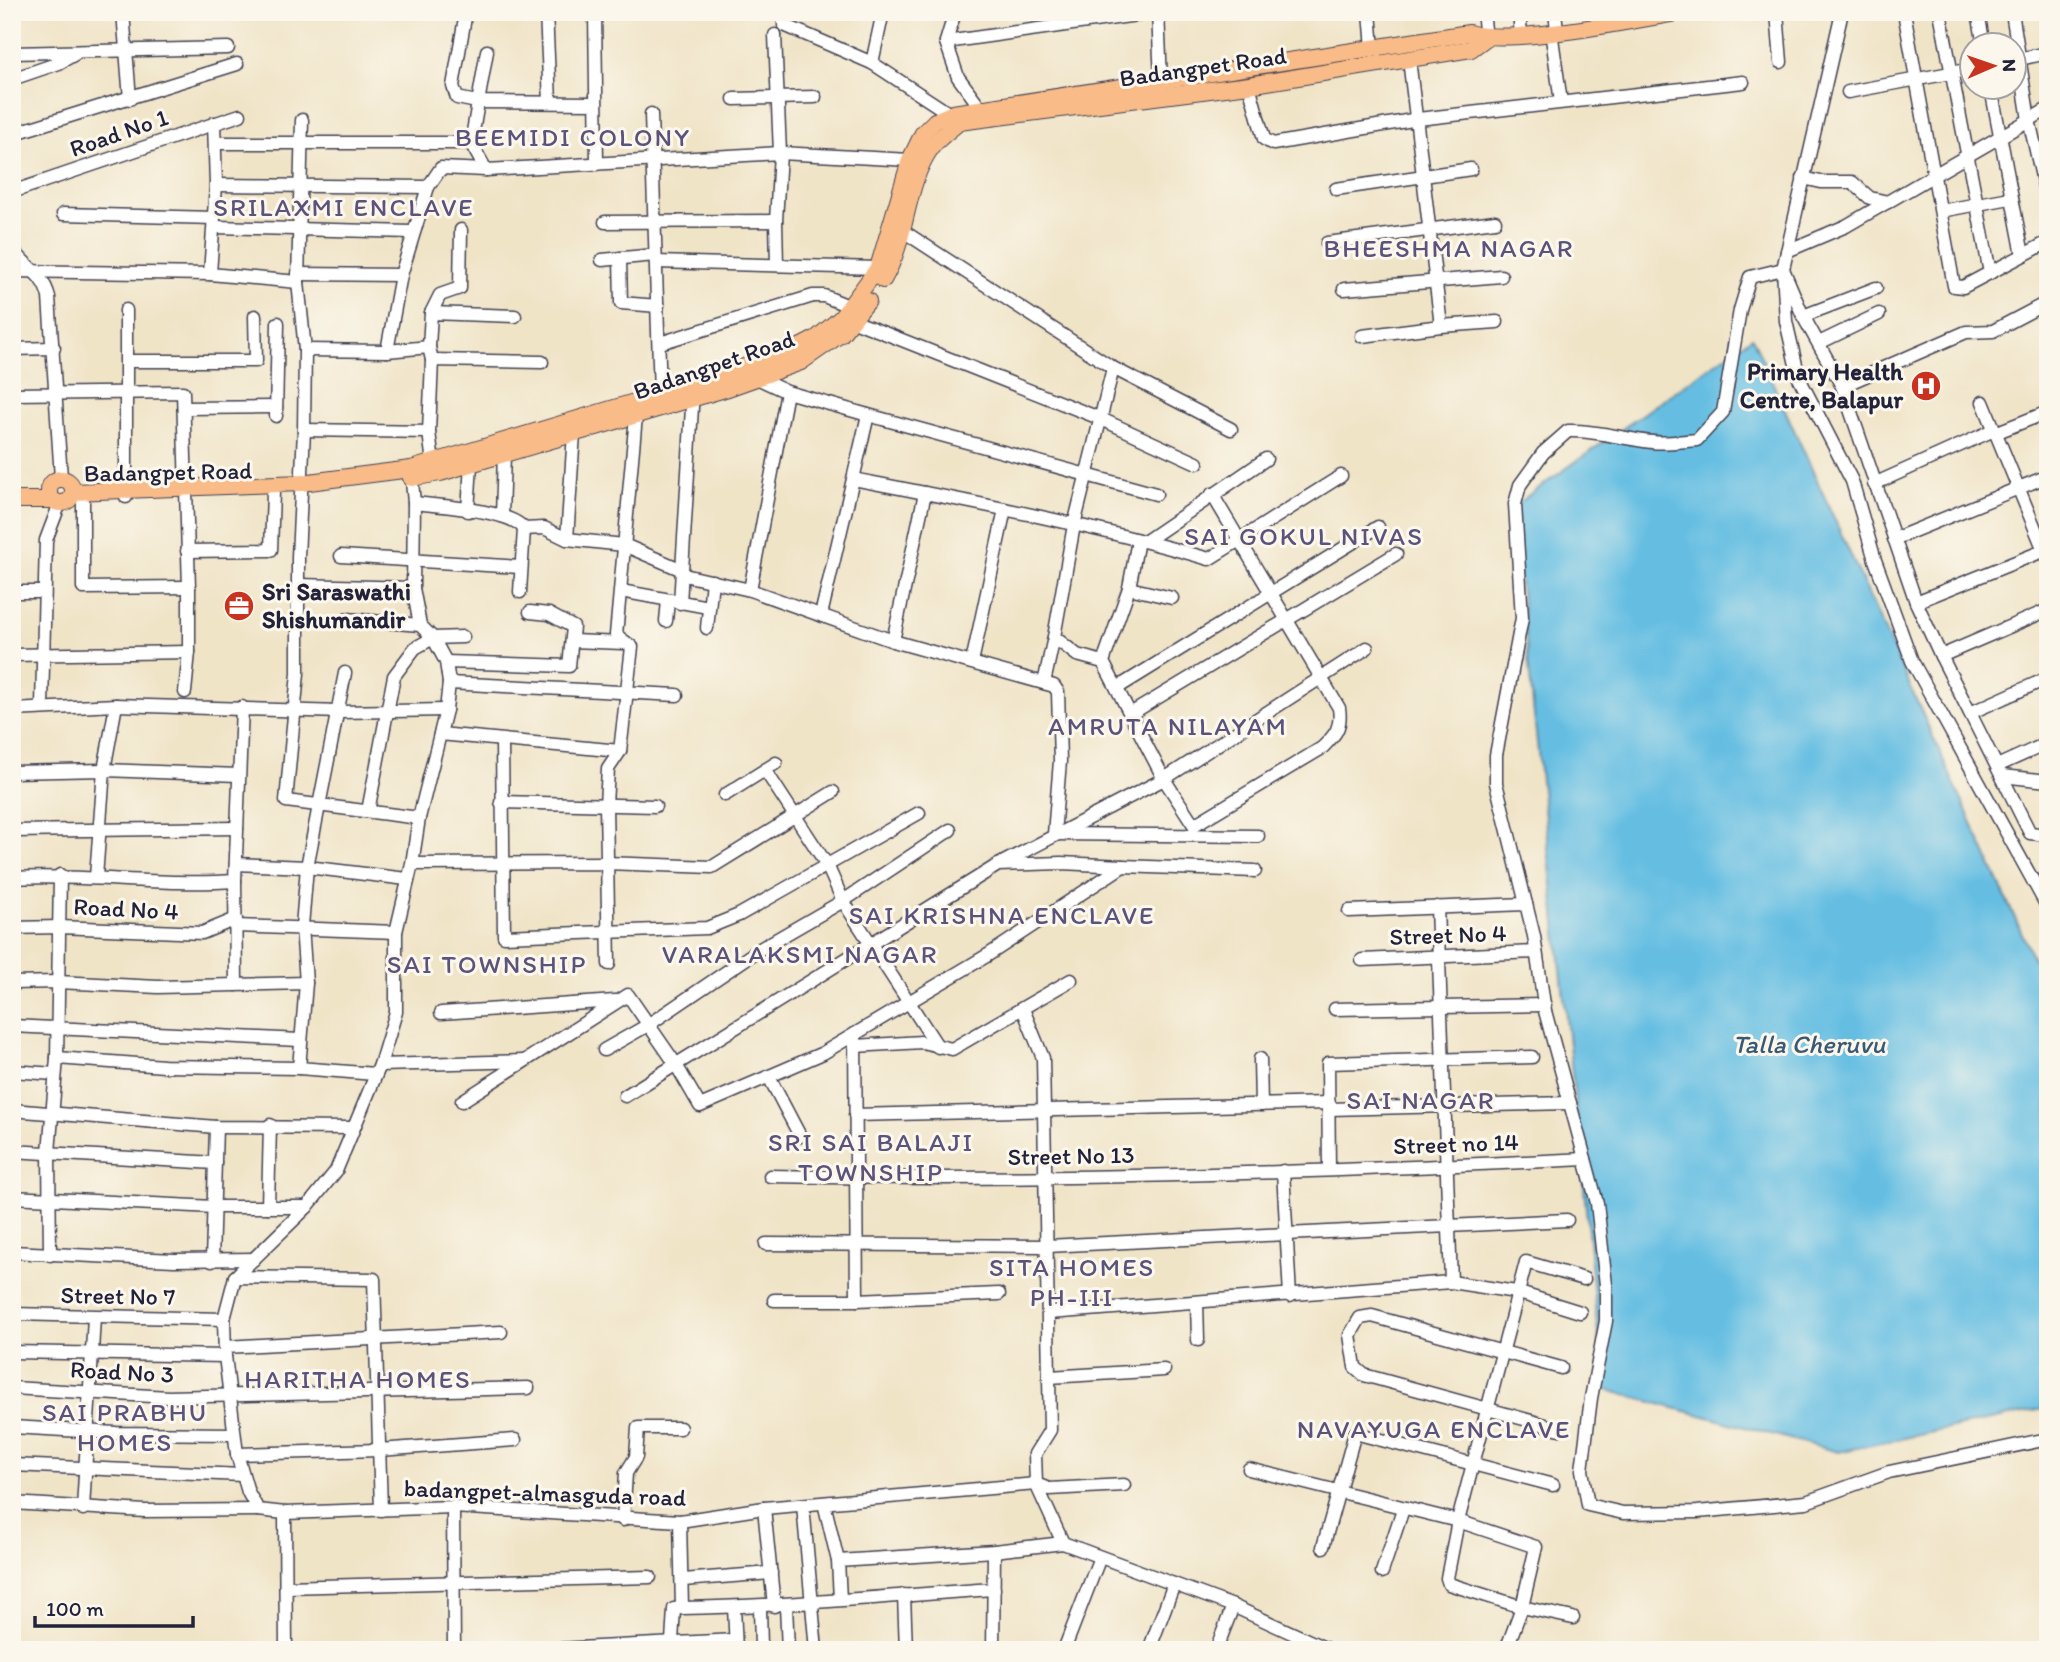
<svg xmlns="http://www.w3.org/2000/svg" width="2060" height="1662" viewBox="0 0 2060 1662" font-family="Itim,sans-serif">
	<style>
		.water { fill: #65bee2; stroke: #44708e; stroke-width: 2 }
		.lines { fill: none; stroke-linecap: round; stroke-linejoin: round }
		.minor-casing { stroke: #413f50; stroke-width: 15 }
		.major-casing { stroke: #413f50; stroke-width: 18 }
		.minor { stroke: #fff; stroke-width: 12 }
		.major { stroke: #f9bc89; stroke-width: 16 }
		.labels { text-anchor: middle; stroke-width: 6; stroke-linejoin: round; paint-order: stroke }
		.street-label { font-size: 24px; fill: #22223b; stroke: #fbf7ec }
		.poi-label { font-size: 24px; font-weight: bold; fill: #22223b; stroke: #fbf7ec; text-anchor: end }
		.neighbourhood-label { font-size: 26px; letter-spacing: 2px; fill: #5b537b; stroke: #fbf7ec }
		.water-label { font-size: 26px; font-style: italic; fill: #395975; stroke: #fbf7ec }
	</style>
	<rect width="100%" height="100%" fill="#fbf7ec"/>
	<filter id="ink" filterUnits="userSpaceOnUse"><feTurbulence type="fractalNoise" baseFrequency=".0143" numOctaves="2"/><feDisplacementMap in="SourceGraphic" scale="14" xChannelSelector="R" yChannelSelector="G"/><feConvolveMatrix kernelMatrix="1 2 1 2 8 2 1 2 1" color-interpolation-filters="sRGB"/></filter>
	<filter id="wash" filterUnits="userSpaceOnUse"><feTurbulence type="fractalNoise" baseFrequency=".00686" numOctaves="4" result="noise"/><feDisplacementMap in="SourceGraphic" scale="28" xChannelSelector="R" yChannelSelector="G"/><feGaussianBlur stdDeviation="1.57" result="paint"/><feColorMatrix in="noise" values="0 0 0 0 0 0 0 0 0 0 0 0 0 0 0 0 0 1.4 0 .05"/><feComposite in="paint" operator="in"/></filter>
	<g filter="url(#wash)">
		<rect width="100%" height="100%" fill="#f0e4c7"/>
		<path class="water" d="M1752,337L2033,958L2048,976V1408L1838,1452L1603,1389L1583,1177L1512,507Z"/>
	</g>
	<g filter="url(#ink)">
		<g class="lines">
			<g class="minor-casing">
				<g id="minor">
					<path d="M123,12L130,99"/>
					<path d="M466,12L453,86L457,98L477,102L594,103"/>
					<path d="M546,12L550,102"/>
					<path d="M595,12L597,164"/>
					<path d="M784,12V25L872,63"/>
					<path d="M883,12L872,63L956,118"/>
					<path d="M955,12L946,42L958,77L986,115"/>
					<path d="M1158,12L1161,81"/>
					<path d="M1370,12L1373,49"/>
					<path d="M1483,12L1486,38"/>
					<path d="M1519,12L1521,36"/>
					<path d="M1555,12L1557,30"/>
					<path d="M1777,12L1781,62"/>
					<path d="M1842,12L1783,269L1786,321L1799,378L1852,481L1875,560L1912,661L2048,908"/>
					<path d="M1904,12L1954,286L1963,287L2048,242"/>
					<path d="M1940,12L1990,273"/>
					<path d="M1978,12L1984,46"/>
					<path d="M2012,12L2029,120L2048,203"/>
					<path d="M2046,12L2048,19"/>
					<path d="M1551,31L1561,102"/>
					<path d="M775,35L780,153L776,221L777,265"/>
					<path d="M946,42L1158,12"/>
					<path d="M12,53L228,48"/>
					<path d="M1409,59L1441,326L1497,322"/>
					<path d="M2014,60L2048,53"/>
					<path d="M12,79L59,63L75,54"/>
					<path d="M1249,85L1264,139L1273,144L1418,119L1743,82"/>
					<path d="M1991,88L2023,255"/>
					<path d="M1848,92L1972,69"/>
					<path d="M734,99L815,97"/>
					<path d="M651,114L660,394"/>
					<path d="M302,120L298,282L305,350L304,430L298,557V673L286,801L419,818"/>
					<path d="M214,123L216,185L210,274L298,282"/>
					<path d="M12,134L237,64"/>
					<path d="M216,143H471"/>
					<path d="M486,170L471,143L487,51"/>
					<path d="M1803,178L1821,182H1852L1870,198L1888,202"/>
					<path d="M216,185L428,187L441,168L486,170L780,153L910,160L918,163"/>
					<path d="M1336,189L1471,169"/>
					<path d="M12,192L240,115"/>
					<path d="M1941,211L2010,198"/>
					<path d="M63,214L214,218"/>
					<path d="M605,222L776,221"/>
					<path d="M215,227L411,232"/>
					<path d="M903,231L1113,368L1231,429"/>
					<path d="M1327,243L1495,221"/>
					<path d="M12,248C25,267 43,273 49,297L61,478"/>
					<path d="M1787,251L1846,226L2048,109"/>
					<path d="M620,258L621,303L658,306"/>
					<path d="M602,260L655,255"/>
					<path d="M656,262L878,268"/>
					<path d="M12,271L210,274"/>
					<path d="M298,274L401,275"/>
					<path d="M1344,289L1501,276"/>
					<path d="M2048,302L1993,331L1966,332L1842,386L1803,316L1783,269L1750,277L1740,310L1723,412L1697,440C1682,441 1666,444 1652,442C1623,439 1597,430 1568,431L1543,453L1520,485L1515,504L1522,618L1496,755V783L1534,936L1545,1011L1597,1203L1606,1285V1321L1591,1398L1582,1470L1588,1505L1623,1513L1697,1512L1806,1502L1889,1472L2048,1439"/>
					<path d="M126,310V497"/>
					<path d="M431,313L440,295L460,288L461,230"/>
					<path d="M1803,316L1876,288"/>
					<path d="M854,321L1099,418L1197,463"/>
					<path d="M1362,336L1441,326"/>
					<path d="M660,343L813,296H824L851,307"/>
					<path d="M1819,343L1879,314"/>
					<path d="M429,347L431,313L515,316"/>
					<path d="M12,349L54,348"/>
					<path d="M305,350L387,351L429,347L432,360"/>
					<path d="M387,351L401,275L428,187"/>
					<path d="M128,361H256L255,316"/>
					<path d="M757,378L787,392L868,415L1156,494"/>
					<path d="M1842,386L1916,602L1941,656L2048,610"/>
					<path d="M12,394L183,392L189,587V652L185,692"/>
					<path d="M1983,402L2048,560"/>
					<path d="M184,408L276,407"/>
					<path d="M868,415L853,479C972,502 1092,525 1209,559L1341,476"/>
					<path d="M276,416L278,323"/>
					<path d="M304,430L429,432"/>
					<path d="M1995,433L2048,412"/>
					<path d="M433,463L429,432L432,360L542,362"/>
					<path d="M411,470L414,503L413,588L420,625L433,638L446,662L449,683L446,710L419,818L412,864L396,932V1012L380,1065L336,1171L307,1207L235,1277L224,1319L225,1356L237,1454L248,1492L258,1510L285,1513L453,1507L680,1521L764,1508L1036,1484L1063,1543L1233,1606L1329,1650"/>
					<path d="M1874,484L1994,430"/>
					<path d="M83,492V588L189,587"/>
					<path d="M414,503C438,506 512,510 524,529L544,528L567,539L624,545L680,569L684,575L750,590L893,641L1054,686L1058,692L1060,761L1054,834L1258,836"/>
					<path d="M468,511L471,464"/>
					<path d="M502,516L504,454"/>
					<path d="M567,539L574,433"/>
					<path d="M1894,539L2048,476"/>
					<path d="M1138,540L1129,588L1103,662L1164,779L1194,825L1322,748C1335,735 1342,728 1339,708L1212,494"/>
					<path d="M1146,541L1266,459"/>
					<path d="M187,551L271,550L273,492"/>
					<path d="M341,556L520,567"/>
					<path d="M299,585L413,588"/>
					<path d="M1129,588L1172,598"/>
					<path d="M750,590L787,392"/>
					<path d="M621,591L708,607"/>
					<path d="M12,592H43"/>
					<path d="M520,592L524,529"/>
					<path d="M1916,602L2048,549"/>
					<path d="M680,603L693,391"/>
					<path d="M821,615L853,479"/>
					<path d="M347,619L420,625"/>
					<path d="M666,621L668,601"/>
					<path d="M707,628L712,581"/>
					<path d="M572,641L623,643"/>
					<path d="M893,641L925,493"/>
					<path d="M12,655L189,652"/>
					<path d="M1941,656L1970,713L2048,678"/>
					<path d="M446,662L569,666L573,627L549,614L530,612"/>
					<path d="M972,662L1005,509"/>
					<path d="M1103,662L1077,655L1054,637L1074,525L1113,368"/>
					<path d="M345,673L307,867L302,926L306,983L299,1068L375,1074"/>
					<path d="M449,683L677,695"/>
					<path d="M1044,683L1054,637"/>
					<path d="M1117,688L1378,527"/>
					<path d="M42,706L46,540L60,503"/>
					<path d="M12,710L116,705L340,712L446,710"/>
					<path d="M1132,713L1396,554"/>
					<path d="M1970,713L2030,833L2048,835"/>
					<path d="M440,734L620,751"/>
					<path d="M502,741L504,936L707,928L739,915L919,813"/>
					<path d="M1997,766L2048,743"/>
					<path d="M765,770L827,865L843,901L938,1047"/>
					<path d="M12,772L104,770L238,775"/>
					<path d="M2002,776L2048,781"/>
					<path d="M725,795L776,763"/>
					<path d="M501,802L655,806"/>
					<path d="M368,811L394,676L415,648L433,638L463,637"/>
					<path d="M12,831L237,828"/>
					<path d="M1002,863L1164,779L1367,648"/>
					<path d="M236,864L307,867L407,879"/>
					<path d="M412,864L606,863L712,867L833,792"/>
					<path d="M96,877L104,770L116,705"/>
					<path d="M12,878C87,874 161,886 235,881"/>
					<path d="M1437,907L1451,1282"/>
					<path d="M1349,911L1526,904"/>
					<path d="M236,926L396,932"/>
					<path d="M12,928L60,927L202,933L236,919"/>
					<path d="M1362,960L1536,952"/>
					<path d="M609,964L606,805L608,769L620,751L632,647L616,635L636,416"/>
					<path d="M12,983L58,982L158,987L306,983"/>
					<path d="M236,985L235,881L242,707"/>
					<path d="M1023,1009L1043,1058L1050,1430L1035,1454L1036,1484L1049,1489L1124,1485"/>
					<path d="M1335,1009L1545,1005"/>
					<path d="M441,1013L615,1001"/>
					<path d="M12,1026L300,1040"/>
					<path d="M855,1034L857,1300L999,1294"/>
					<path d="M855,1046L922,1042L952,1049L1071,980"/>
					<path d="M604,1050L648,1025L760,949L843,901L950,830"/>
					<path d="M57,1058L164,1066L299,1068"/>
					<path d="M1260,1059L1261,1105"/>
					<path d="M380,1065L523,1061"/>
					<path d="M12,1071L55,1074"/>
					<path d="M769,1077L800,1136"/>
					<path d="M625,1096L998,865L1061,863L1123,866"/>
					<path d="M462,1101L628,995L675,1063L700,1106L823,1053L988,955L1123,866L1255,871"/>
					<path d="M1329,1109L1570,1103"/>
					<path d="M12,1110L216,1127L353,1128"/>
					<path d="M855,1115L1329,1103"/>
					<path d="M12,1151L215,1163"/>
					<path d="M1329,1170L1328,1063L1532,1057"/>
					<path d="M1283,1171L1290,1296"/>
					<path d="M770,1176C1042,1182 1314,1173 1585,1159"/>
					<path d="M12,1197L214,1207H307"/>
					<path d="M268,1207L270,1125"/>
					<path d="M766,1244L1047,1246L1567,1220"/>
					<path d="M12,1252L174,1260L254,1259"/>
					<path d="M50,1255L49,1152L57,1058L60,875"/>
					<path d="M212,1261L216,1127"/>
					<path d="M235,1277L374,1279L381,1510"/>
					<path d="M774,1300H857"/>
					<path d="M1197,1302L1198,1340"/>
					<path d="M1049,1313L1451,1282L1516,1292L1580,1312"/>
					<path d="M12,1314L224,1319"/>
					<path d="M225,1347L501,1332"/>
					<path d="M12,1352L225,1356"/>
					<path d="M1049,1377L1164,1370"/>
					<path d="M12,1388L169,1397L528,1388"/>
					<path d="M12,1427L116,1433L234,1434"/>
					<path d="M1560,1429L1364,1375L1355,1367L1350,1335L1360,1318L1372,1316L1561,1368"/>
					<path d="M237,1454L379,1450L515,1440"/>
					<path d="M12,1465L242,1475"/>
					<path d="M1249,1469L1458,1521L1447,1578L1449,1584L1522,1607L1573,1618"/>
					<path d="M12,1503L145,1511L258,1510"/>
					<path d="M824,1503L838,1561L840,1599"/>
					<path d="M803,1505L816,1650"/>
					<path d="M453,1507L454,1650"/>
					<path d="M764,1508L774,1606"/>
					<path d="M83,1509L94,1317"/>
					<path d="M285,1513L286,1650"/>
					<path d="M623,1520L626,1473L636,1457L638,1428H680"/>
					<path d="M680,1521L682,1608C787,1606 890,1596 994,1589"/>
					<path d="M1323,1547L1355,1433L1553,1485"/>
					<path d="M838,1561L994,1551L1063,1543"/>
					<path d="M1382,1572L1403,1509"/>
					<path d="M683,1580L771,1573"/>
					<path d="M286,1587L650,1577"/>
					<path d="M904,1595L906,1650"/>
					<path d="M786,1606L788,1650"/>
					<path d="M734,1607L736,1650"/>
					<path d="M760,1607L761,1648"/>
					<path d="M672,1641L674,1609L682,1608"/>
					<path d="M539,1650L735,1640"/>
					<path d="M993,1650L994,1551"/>
					<path d="M1064,1650L1100,1557"/>
					<path d="M1149,1650L1174,1584"/>
					<path d="M1216,1650L1233,1606"/>
					<path d="M1506,1650L1522,1607L1536,1547L1458,1521L1526,1262L1584,1279"/>
				</g>
			</g>
			<g class="major-casing">
				<g id="major">
					<path d="M883,280C908,239 904,187 931,148C938,138 950,130 959,122L1249,85L1471,49L1486,38"/>
					<path d="M411,478L440,473L728,388L801,362L841,334L868,301"/>
					<circle cx="61" cy="491" r="12"/>
					<path d="M73,492L301,483L411,469L691,385L794,350L817,338L841,318L878,268L910,160L923,133L935,121L953,113L1469,33C1511,46 1632,20 1682,12"/>
					<path d="M12,500H53"/>
				</g>
			</g>
			<use href="#minor" class="minor"/>
			<use href="#major" class="major"/>
		</g>
	</g>
	<defs>
		<g id="hospital-disc" transform="scale(1.575)"><circle r="9.5" fill="#c8321e" stroke="#fbf7ec"/><path d="M-5-5h3v3.5h4V-5h3V5h-3V1.5h-4V5h-3Z" fill="#fff"/></g>
		<g id="office-disc" transform="scale(1.575)"><circle r="9.5" fill="#c8321e" stroke="#fbf7ec"/><path d="M-6-3h4V-5.5h4V-3h4V5H-6ZM-1-4.5V-3h2v-1.5ZM-6 0V1H6V0Z" fill="#fff"/></g>
	</defs>
	<g fill-rule="evenodd">
		<use href="#hospital-disc" x="1926" y="386"/>
		<use href="#office-disc" x="239" y="606"/>
	</g>
	<g class="labels">
		<g class="street-label">
			<text transform="translate(1203 67) rotate(-8)" y="8">Badangpet Road</text>
			<text transform="translate(119 133) rotate(-19)" y="8">Road No 1</text>
			<text transform="translate(714 365) rotate(-19)" y="8">Badangpet Road</text>
			<text transform="translate(168 472) rotate(-1)" y="8">Badangpet Road</text>
			<text transform="translate(126 909) rotate(3)" y="8">Road No 4</text>
			<text transform="translate(1448 935) rotate(-2)" y="8">Street No 4</text>
			<text transform="translate(1456 1144) rotate(-2)" y="8">Street no 14</text>
			<text transform="translate(1071 1156) rotate(-1)" y="8">Street No 13</text>
			<text transform="translate(118 1296) rotate(1)" y="8">Street No 7</text>
			<text transform="translate(122 1372) rotate(3)" y="8">Road No 3</text>
			<text transform="translate(545 1493) rotate(2)" y="8">badangpet-almasguda road</text>
		</g>
		<g class="poi-label">
			<text x="1903" y="380">Primary Health<tspan x="1903" dy="28">Centre, Balapur</tspan></text>
			<text x="262" y="600" text-anchor="start">Sri Saraswathi<tspan x="262" dy="28">Shishumandir</tspan></text>
		</g>
		<g class="neighbourhood-label">
			<text x="573" y="146">BEEMIDI COLONY</text>
			<text x="344" y="216">SRILAXMI ENCLAVE</text>
			<text x="1449" y="257">BHEESHMA NAGAR</text>
			<text x="1304" y="545">SAI GOKUL NIVAS</text>
			<text x="1168" y="735">AMRUTA NILAYAM</text>
			<text x="1002" y="924">SAI KRISHNA ENCLAVE</text>
			<text x="800" y="963">VARALAKSMI NAGAR</text>
			<text x="487" y="973">SAI TOWNSHIP</text>
			<text x="1421" y="1109">SAI NAGAR</text>
			<text x="871" y="1151">SRI SAI BALAJI<tspan x="871" dy="30">TOWNSHIP</tspan></text>
			<text x="1072" y="1276">SITA HOMES<tspan x="1072" dy="30">PH-III</tspan></text>
			<text x="358" y="1388">HARITHA HOMES</text>
			<text x="125" y="1421">SAI PRABHU<tspan x="125" dy="30">HOMES</tspan></text>
			<text x="1434" y="1438">NAVAYUGA ENCLAVE</text>
		</g>
		<g class="water-label">
			<text x="1809" y="1053">Talla Cheruvu</text>
		</g>
	</g>
	<rect width="2060" height="1662" fill="none" stroke="#fbf7ec" stroke-width="42"/>
	<g transform="translate(1993 66) rotate(88)"><circle r="33" fill="#fbf7ec" stroke="#a4a2a5" stroke-width="2"/>
	<path d="M0-5L12 26L0 18L-12 26Z" fill="#c8321e"/>
	<text y="-10" font-size="19" font-weight="bold" text-anchor="middle" fill="#22223b">N</text>
	</g>
	<path d="M35 1616v10h158v-10" fill="none" stroke="#22223b" stroke-width="3.5"/>
	<text x="46" y="1616" font-size="21" fill="#22223b" stroke="#fbf7ec" stroke-width="5" paint-order="stroke">100 m</text>
</svg>
